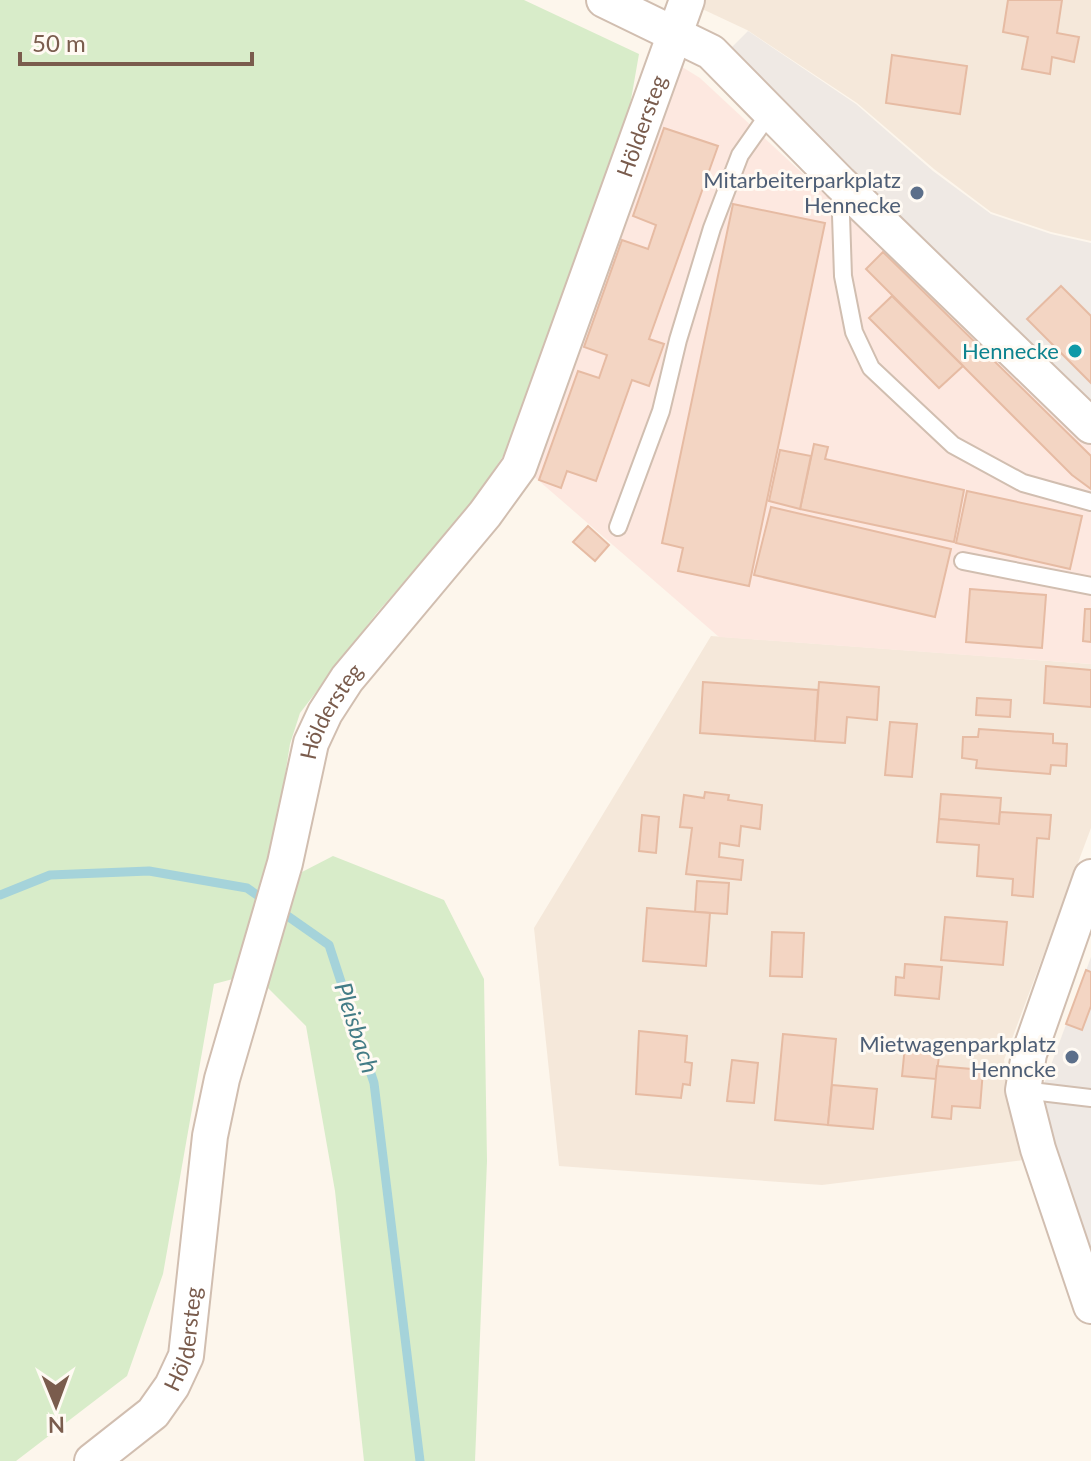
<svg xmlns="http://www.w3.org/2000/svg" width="1091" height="1461" viewBox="0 0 1091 1461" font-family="Lato,sans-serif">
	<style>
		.residential { fill: #f5e8da }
		.commercial { fill: #fde8e0 }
		.industrial { fill: #efe9e4 }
		.green { fill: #d8ecc9 }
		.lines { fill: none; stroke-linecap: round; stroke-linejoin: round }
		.stream { stroke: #a5d3da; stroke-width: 9 }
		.building { fill: #f3d5c3; stroke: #e6bba3; stroke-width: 2 }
		.service-casing { stroke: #d1beb0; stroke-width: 20 }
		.minor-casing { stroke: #d1beb0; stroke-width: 38 }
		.service { stroke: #fff; stroke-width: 16 }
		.minor { stroke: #fff; stroke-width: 34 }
		.service-dot { fill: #5c6f8a; stroke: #fffaf3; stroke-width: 3 }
		.culture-dot { fill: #0f9aa8; stroke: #fffaf3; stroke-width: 3 }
		.labels { text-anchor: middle; stroke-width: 6; stroke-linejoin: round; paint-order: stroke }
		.street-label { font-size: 22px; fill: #7a5c4d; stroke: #fffaf3 }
		.service-label { font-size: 22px; fill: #4e5e75; stroke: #fffaf3; text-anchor: end }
		.culture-label { font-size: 22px; fill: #0d838f; stroke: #fffaf3; text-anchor: end }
		.water-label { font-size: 24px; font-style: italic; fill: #437c86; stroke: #fffaf3 }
	</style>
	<rect width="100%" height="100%" fill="#fdf6ec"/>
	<g class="residential">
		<path d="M683,0H1091V241L1051,232L991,212L934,169L857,103L747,30Z"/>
		<path d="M711,636L1091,664V828L1004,1060L1024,1160L822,1185L559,1166L534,928Z"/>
	</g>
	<path class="commercial" d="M679,65L700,78L1091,442V664L719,637L531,474Z"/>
	<g class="industrial">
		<path d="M748,31L856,104L933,171L991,214L1051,234L1091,243V410L728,51Z"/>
		<path d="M1091,957V1281L1037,1103Z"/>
	</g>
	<g class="green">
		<path d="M0,0H524L639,54L629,111L515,438L470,506L376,614L300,713L290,744L275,838L233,979L214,984L163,1274L127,1376L16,1461H0Z"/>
		<path d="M333,856L444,900L484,979L487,1161L475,1461H364L335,1191L306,1026L263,983L302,872Z"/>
	</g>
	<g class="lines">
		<g class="stream">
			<path d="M0,895L50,875L149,871L247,888L267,902"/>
			<path d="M279,910L329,945L374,1083L420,1461"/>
		</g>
	</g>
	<g class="building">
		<path d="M1008,0H1062L1057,33L1079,37L1074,62L1052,57L1050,74L1022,69L1028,37L1003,32Z"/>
		<path d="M892,55L967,66L960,114L886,103Z"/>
		<path d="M664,128L718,146L649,339L664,344L649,386L632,380L596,481L567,471L561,488L539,480L578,371L599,378L607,355L584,347L622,240L648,249L656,225L633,216Z"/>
		<path d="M733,204L825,223L749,586L678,571L683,548L662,543Z"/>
		<path d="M883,252L1091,456V489L1072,475L866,269Z"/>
		<path d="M1061,286L1091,316V383L1027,319Z"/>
		<path d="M892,296L963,366L939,388L869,318Z"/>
		<path d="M814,444L828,447L825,459L964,490L954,542L800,509Z"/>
		<path d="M780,450L811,456L800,509L769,501Z"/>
		<path d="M967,491L1082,516L1070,569L956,543Z"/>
		<path d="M771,507L951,549L935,617L754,575Z"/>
		<path d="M588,526L609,545L595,561L573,542Z"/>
		<path d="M970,589L1046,595L1042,648L966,642Z"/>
		<path d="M1085,609H1091V642L1083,641Z"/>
		<path d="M1046,666L1091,670V707L1044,703Z"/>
		<path d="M703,682L818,690L815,741L700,733Z"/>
		<path d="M819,682L879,687L877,720L847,717L845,743L815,741Z"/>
		<path d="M977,698L1011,700L1010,717L976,715Z"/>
		<path d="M890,722L917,724L912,777L885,775Z"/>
		<path d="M979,729L1053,734V743L1067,744L1066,766L1051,765L1050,774L976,768L977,760L962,758L963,737H978Z"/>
		<path d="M705,792L729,795L728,800L762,805L760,829L741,826L739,846L720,843L719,857L743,860L741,880L686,874L692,828L680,827L684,795L704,798Z"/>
		<path d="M941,794L1001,798L999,824L939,819Z"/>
		<path d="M1000,812L1051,815L1049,839L1037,838L1033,897L1012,895L1013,879L977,876L979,845L937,842L939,819L999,824Z"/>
		<path d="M642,815L659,817L656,853L639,851Z"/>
		<path d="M697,881L729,883L727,914L695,912Z"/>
		<path d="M647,908L710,913L706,966L643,961Z"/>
		<path d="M945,917L1007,922L1003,965L941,960Z"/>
		<path d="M772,932L804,933L802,977L770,976Z"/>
		<path d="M905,964L942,967L939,999L895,995L896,977L904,978Z"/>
		<path d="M1086,970L1091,972V1006L1082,1030L1066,1024Z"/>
		<path d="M639,1031L687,1036L685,1062L692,1063L690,1085L683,1084L681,1098L636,1094Z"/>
		<path d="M783,1034L836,1039L828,1125L775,1120Z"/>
		<path d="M905,1046L940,1049L936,1079L902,1076Z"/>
		<path d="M732,1060L758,1063L754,1103L727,1101Z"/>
		<path d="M937,1066L983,1070L980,1108L952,1106L951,1119L932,1117Z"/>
		<path d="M832,1085L877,1089L873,1129L828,1125Z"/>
	</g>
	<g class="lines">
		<g class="service-casing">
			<g id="service">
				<path d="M840,185L843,276L854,332L871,368L953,445L1023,483L1091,502"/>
				<path d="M618,527L661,411L678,340L712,228L740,155L771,111"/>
				<path d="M963,561L1091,586"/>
				<path d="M1023,1090L1091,1098"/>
			</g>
		</g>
		<g class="minor-casing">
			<g id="minor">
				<path d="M604,0L711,52L840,183L1091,426"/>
				<path d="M1091,877L1029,1054L1023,1090L1038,1149L1091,1306"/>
				<path id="s1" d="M92,1461L153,1413L172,1386L186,1356L210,1136L222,1079L285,863L311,743L325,713L347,679L485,514L519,467L687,0"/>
			</g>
		</g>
		<use href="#service" class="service"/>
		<use href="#minor" class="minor"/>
	</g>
	<g class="service-dot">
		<circle cx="917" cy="193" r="8"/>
		<circle cx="1072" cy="1057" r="8"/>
	</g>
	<circle class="culture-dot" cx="1075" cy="351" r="8"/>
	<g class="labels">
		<g class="street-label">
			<text dy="8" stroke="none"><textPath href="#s1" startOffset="1480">Höldersteg</textPath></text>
			<text dy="8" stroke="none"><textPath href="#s1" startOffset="808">Höldersteg</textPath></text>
			<text dy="8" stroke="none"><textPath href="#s1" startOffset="160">Höldersteg</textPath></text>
		</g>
		<g class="service-label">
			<text x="901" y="188">Mitarbeiterparkplatz<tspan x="901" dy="25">Hennecke</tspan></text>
			<text x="1056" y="1052">Mietwagenparkplatz<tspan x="1056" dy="25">Henncke</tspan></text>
		</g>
		<g class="culture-label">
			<text x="1059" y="359">Hennecke</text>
		</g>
		<g class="water-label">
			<text transform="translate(356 1028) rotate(72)" y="8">Pleisbach</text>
		</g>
	</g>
	<g transform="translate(56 1405) rotate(179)" stroke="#fffaf3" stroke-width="6" paint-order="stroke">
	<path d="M0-6L14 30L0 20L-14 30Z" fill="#7a5c4d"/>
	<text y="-12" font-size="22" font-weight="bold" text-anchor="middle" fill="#7a5c4d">N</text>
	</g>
	<path d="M20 52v12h232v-12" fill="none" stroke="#7a5c4d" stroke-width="4"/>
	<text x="32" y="52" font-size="24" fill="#7a5c4d" stroke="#fffaf3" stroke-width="6" paint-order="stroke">50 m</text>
</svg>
